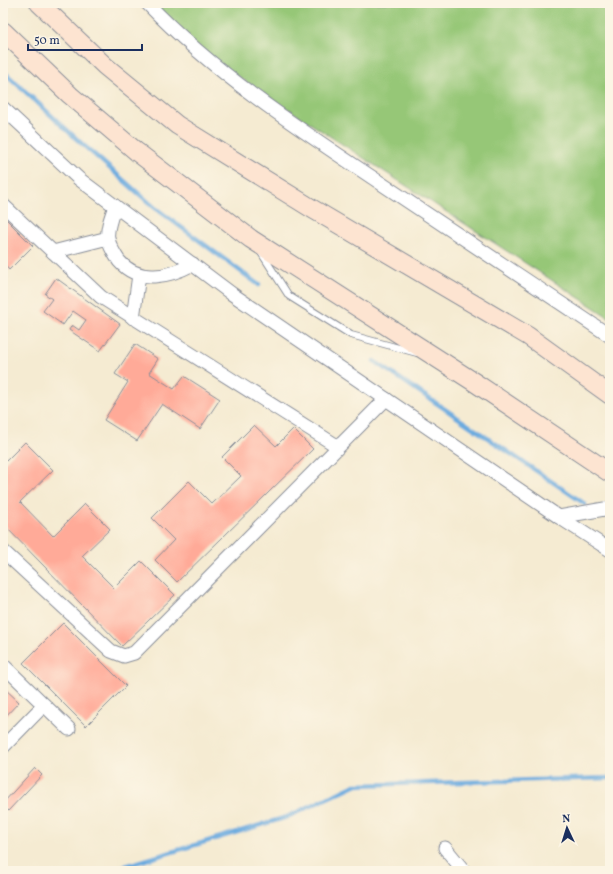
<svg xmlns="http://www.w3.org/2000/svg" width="613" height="874" viewBox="0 0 613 874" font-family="Vollkorn,serif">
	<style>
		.green { fill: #96c777; stroke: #587b6a }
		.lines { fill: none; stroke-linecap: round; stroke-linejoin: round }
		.stream { stroke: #6cabdf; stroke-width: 4.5 }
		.building { fill: #ffaa98 }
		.service-casing { stroke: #888d98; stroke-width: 8 }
		.minor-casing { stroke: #888d98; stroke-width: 15 }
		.secondary-casing { stroke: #888d98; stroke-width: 20 }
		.service { stroke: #fff; stroke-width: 6 }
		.minor { stroke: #fff; stroke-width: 13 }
		.secondary { stroke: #fde4d1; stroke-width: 18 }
	</style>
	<rect width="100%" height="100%" fill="#fcf5e5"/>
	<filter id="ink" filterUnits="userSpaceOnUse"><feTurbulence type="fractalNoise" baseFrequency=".025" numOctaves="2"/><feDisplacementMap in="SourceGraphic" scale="8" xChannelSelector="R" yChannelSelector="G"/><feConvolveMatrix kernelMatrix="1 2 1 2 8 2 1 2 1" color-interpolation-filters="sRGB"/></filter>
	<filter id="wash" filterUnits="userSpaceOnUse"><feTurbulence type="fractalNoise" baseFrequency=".012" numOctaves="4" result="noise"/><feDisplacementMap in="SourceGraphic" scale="16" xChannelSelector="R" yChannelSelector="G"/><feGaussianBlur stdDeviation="0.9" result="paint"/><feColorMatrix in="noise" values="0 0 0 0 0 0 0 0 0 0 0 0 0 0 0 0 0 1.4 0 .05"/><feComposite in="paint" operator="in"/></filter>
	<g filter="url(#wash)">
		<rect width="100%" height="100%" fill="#f5ebd2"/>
		<path class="green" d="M141,3H610V318L177,37Z"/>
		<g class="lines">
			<g class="stream">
				<path d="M3,71L80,142L154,207L259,285"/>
				<path d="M374,361L585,504"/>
				<path d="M109,871L287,817L355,785L610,778"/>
			</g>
		</g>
		<g id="blocks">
			<g class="building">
				<path d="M3,216L33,246L9,270L3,263Z"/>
				<path d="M56,278L120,324L100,351L69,330L72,325L79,330L86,320L73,311L63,325L43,311L52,299L45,294Z"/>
				<path d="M135,344L158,359L149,373L174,389L184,376L220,399L200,429L162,404L137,441L104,420L128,382L115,374Z"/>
				<path d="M254,425L276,446L293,429L313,449L177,582L155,560L174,540L152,518L189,481L212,504L241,476L222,457Z"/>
				<path d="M25,442L53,470L20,502L53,536L85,504L110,529L82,556L114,588L141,561L175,595L122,646L3,524V464Z"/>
				<path d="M63,623L126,686L86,726L23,663Z"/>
				<path d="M3,687L19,702L3,719Z"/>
				<path d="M35,768L42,775L8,811L3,806V803Z"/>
			</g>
		</g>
	</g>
	<g filter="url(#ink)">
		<use href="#blocks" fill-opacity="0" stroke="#888d98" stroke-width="1"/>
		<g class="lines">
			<g class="service-casing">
				<path id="service" d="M260,251L289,296L351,335L417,353"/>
			</g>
			<g class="minor-casing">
				<g id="minor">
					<path d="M147,3C214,73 296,127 376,180C454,232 532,284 610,336"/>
					<path d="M3,108L79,179L232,294L559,517L610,508"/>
					<path d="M3,205L101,297L337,446"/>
					<path d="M115,206C112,215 106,229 108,239C110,247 115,255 119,261C139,284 169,277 193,264"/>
					<path d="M53,252L108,238"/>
					<path d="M133,318L139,275"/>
					<path d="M559,517L610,550"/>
					<path d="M3,551L111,651L124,656L134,653L386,399"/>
					<path d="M3,665L69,729"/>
					<path d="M3,747L44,705"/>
					<path d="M445,848L464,871"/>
				</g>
			</g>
			<g class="secondary-casing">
				<g id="secondary">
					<path d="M39,3L105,66L177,125L311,208L528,336L610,395"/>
					<path d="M3,31L70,95L137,152L251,239L474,382L610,473"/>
				</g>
			</g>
			<use href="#service" class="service"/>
			<use href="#minor" class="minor"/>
			<use href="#secondary" class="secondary"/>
		</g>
	</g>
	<rect width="613" height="874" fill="none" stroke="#fcf5e5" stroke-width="16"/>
	<g transform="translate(567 828) rotate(356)" stroke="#fcf5e5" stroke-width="3" paint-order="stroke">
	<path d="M0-3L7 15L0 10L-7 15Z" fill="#1b2f5e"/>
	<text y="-6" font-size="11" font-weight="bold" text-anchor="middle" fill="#1b2f5e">N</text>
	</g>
	<path d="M28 44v6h114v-6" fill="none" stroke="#1b2f5e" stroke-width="2"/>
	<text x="34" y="44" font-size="12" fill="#1b2f5e" stroke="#fcf5e5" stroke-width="3" paint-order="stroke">50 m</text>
</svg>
